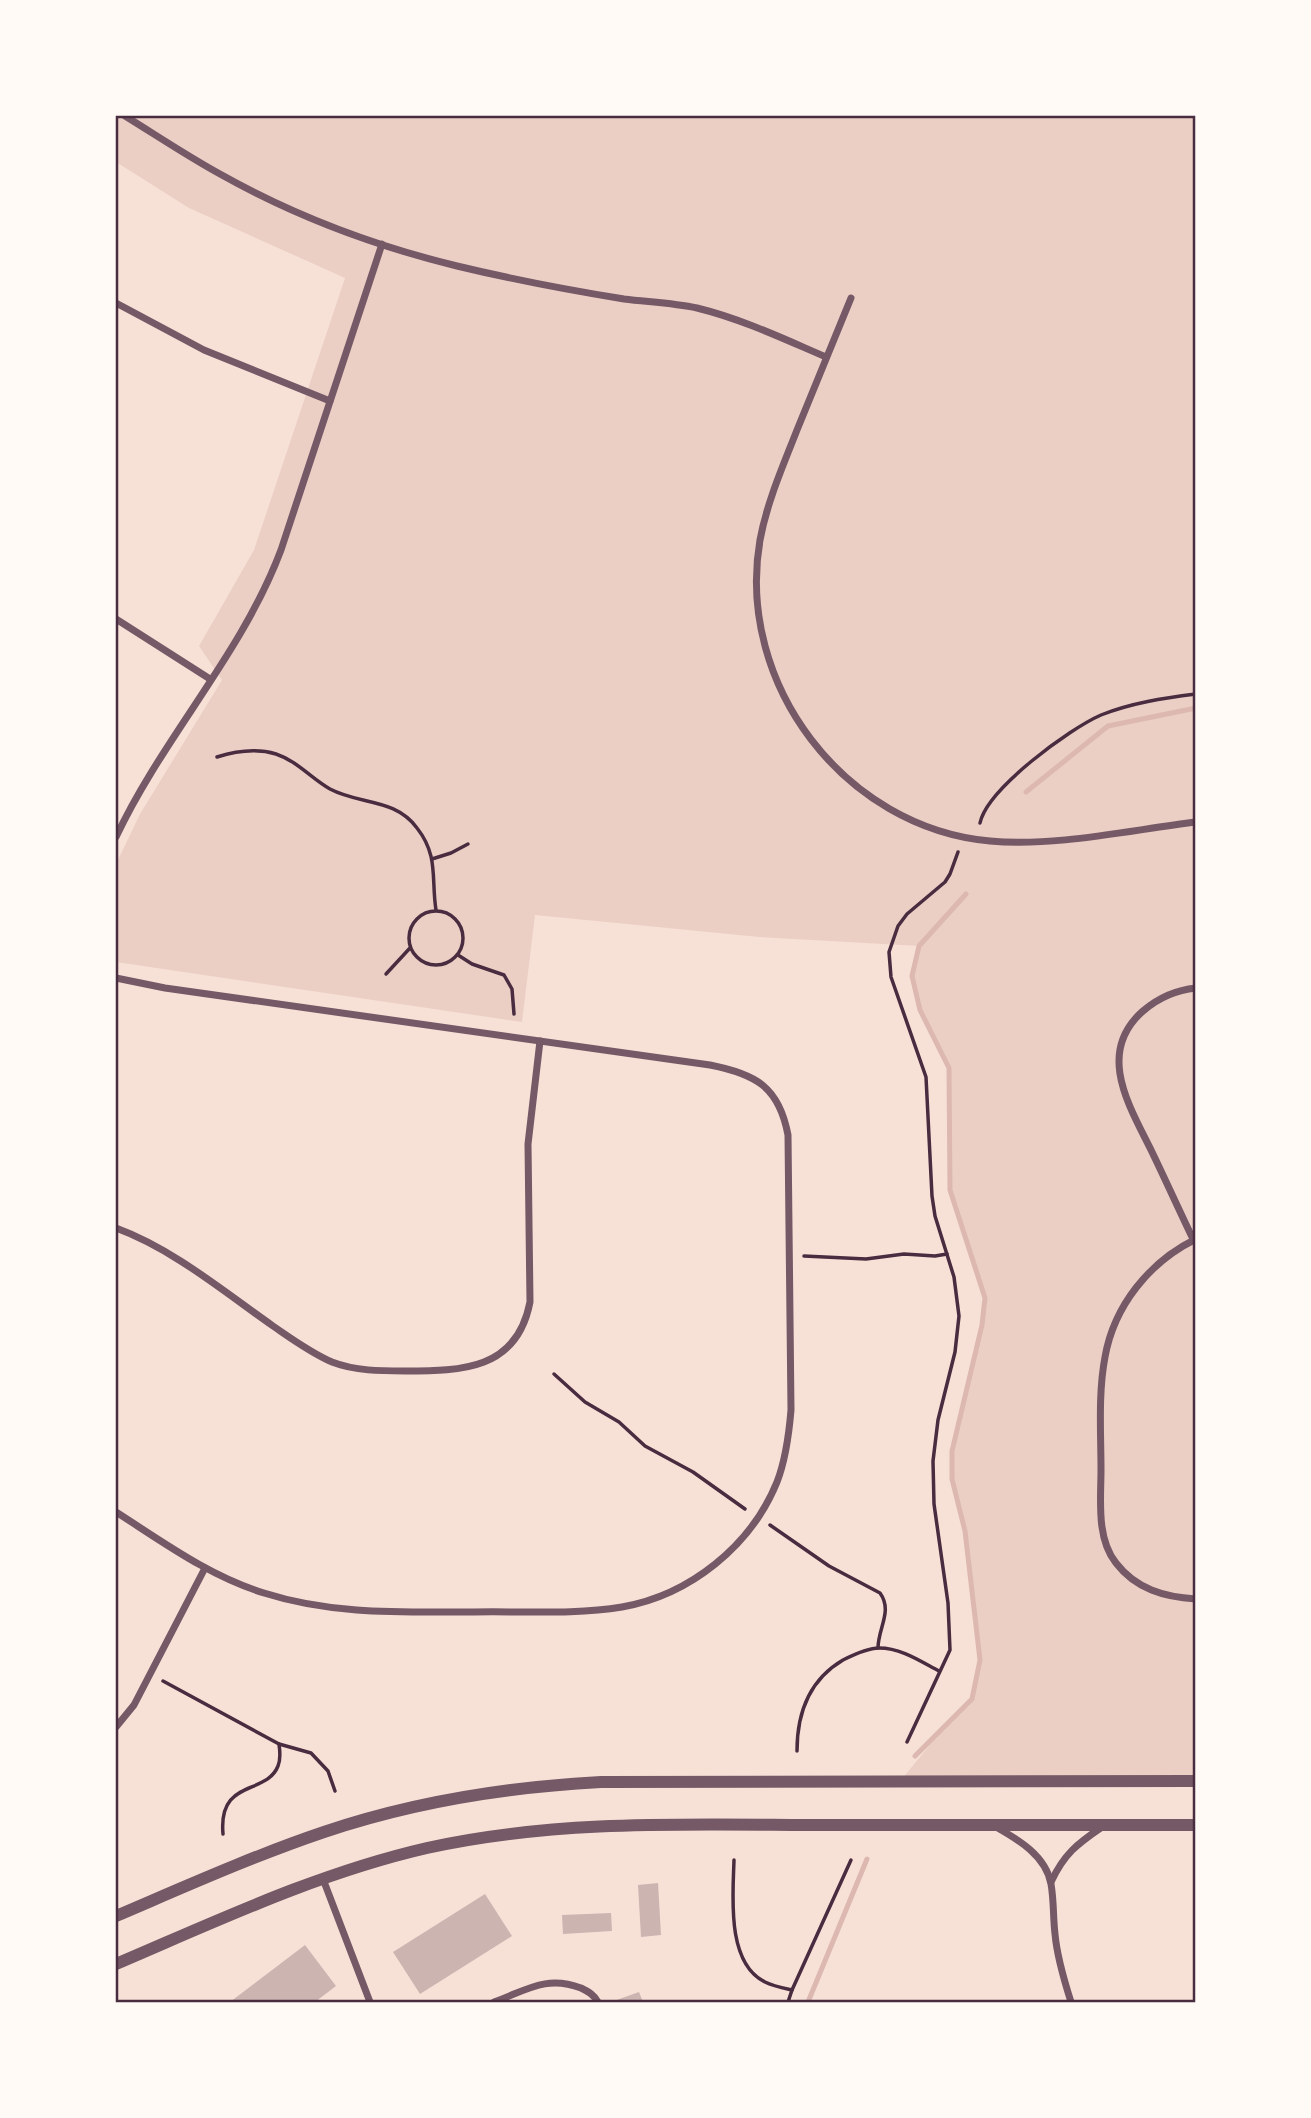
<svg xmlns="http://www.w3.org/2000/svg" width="1311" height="2118" viewBox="0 0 1311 2118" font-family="'Exo 2',sans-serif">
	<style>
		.green { fill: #ebcfc5 }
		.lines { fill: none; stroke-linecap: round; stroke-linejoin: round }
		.stream { stroke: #dcb8b0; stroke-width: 5 }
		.building { fill: #ccb4b1 }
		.path { stroke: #4a2c40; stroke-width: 3.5 }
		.minor { stroke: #755966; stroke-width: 7 }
		.tertiary { stroke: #755966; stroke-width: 12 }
		.neatline { fill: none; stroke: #4a2c40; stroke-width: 2.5 }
	</style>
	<rect width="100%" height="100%" fill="#f7e1d7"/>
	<path class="green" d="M116,116H1195V1780L902,1779L954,1715L972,1699L980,1660L965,1531L952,1479V1451L982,1325L985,1298L950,1190L949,1068L920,1010L912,976L919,946L759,937L535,915L522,1022L116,962V864L140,814L222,680L199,646L254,550L345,278L189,208L116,162Z"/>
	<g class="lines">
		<g class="stream">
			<path d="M1026,792L1108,726L1196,708"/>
			<path d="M915,1756L972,1699L980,1660L965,1531L952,1479V1451L982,1325L985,1298L950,1190L949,1068L920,1010L912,976L919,946L966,894"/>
			<path d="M808,2002L867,1859"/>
		</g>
	</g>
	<g class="building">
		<path d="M658,1883L661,1935L641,1937L638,1885Z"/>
		<path d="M485,1894L512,1936L420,1994L393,1952Z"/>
		<path d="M611,1913L612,1931L563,1934L562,1915Z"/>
		<path d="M305,1945L336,1986L315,2002H230Z"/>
		<path d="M639,1992L643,2002H611Z"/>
	</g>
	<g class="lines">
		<g class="path">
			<path d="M217,757C236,751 256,748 276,754C297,761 311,778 330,789C360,805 395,798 417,828C439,856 431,879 436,910"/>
			<path d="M980,823C987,789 1069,729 1101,715C1131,703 1164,698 1196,694"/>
			<path d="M432,859L451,853L468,844"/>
			<circle cx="436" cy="938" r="27"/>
			<path d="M458,955L472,964L504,975L512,989L514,1014"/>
			<path d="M386,974L410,948"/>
			<path d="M804,1256L866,1259L904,1254L935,1256L947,1254"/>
			<path d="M554,1374L585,1402L619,1422L645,1446L693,1472L745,1509"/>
			<path d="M770,1525L829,1566L880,1593C893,1611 878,1628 878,1648"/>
			<path d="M163,1681L279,1744L311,1753L328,1771L335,1791"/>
			<path d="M907,1742L950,1650L948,1603L934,1504L933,1461L938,1420L955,1352L959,1316L954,1277L935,1216L932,1196L926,1077L891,977L889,952L898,926L907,914L945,882L950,874L958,852"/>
			<path d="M797,1751C797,1713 809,1680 843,1660C853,1655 867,1648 879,1648C901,1648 920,1661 939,1671"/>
			<path d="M223,1834C218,1778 266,1796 278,1766C281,1759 280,1751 279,1744"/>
			<path d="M734,1860C733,1895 726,1963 765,1982C773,1986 783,1988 792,1990"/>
			<path d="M788,2002L792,1990L851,1860"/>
		</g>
		<g class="minor">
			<path d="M125,116C156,135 187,156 220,174C293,215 375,246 457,266C511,279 568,290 624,299C648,302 673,303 697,308C742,319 784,339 826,357"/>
			<path d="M851,298C833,342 815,386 797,430C783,466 767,502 760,540C735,684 845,828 990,841C1056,847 1130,830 1196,822"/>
			<path d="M116,303L204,350L330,401"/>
			<path d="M116,619L210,679"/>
			<path d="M116,837C163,737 242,654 281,550L382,244"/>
			<path d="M116,978L165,988L710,1065C756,1074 779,1087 788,1135L791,1410C789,1434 786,1459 777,1482C751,1546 690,1595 622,1607C574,1615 523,1611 474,1612C402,1612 333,1615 264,1593C209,1576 163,1542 116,1512"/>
			<path d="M116,1228C173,1249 223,1291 273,1326C292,1339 311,1353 332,1362C355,1371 381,1371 405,1371C462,1371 517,1370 530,1302L528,1144L540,1041"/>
			<path d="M1193,1239C1179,1210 1166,1181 1152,1152C1130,1107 1095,1053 1143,1011C1157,999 1176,990 1196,988"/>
			<path d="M1196,1239C1149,1262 1114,1306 1105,1357C1098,1394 1101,1433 1101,1470C1101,1499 1096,1538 1116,1563C1136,1589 1164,1597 1196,1599"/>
			<path d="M116,1727L134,1705L205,1568"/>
			<path d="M996,1827C1019,1840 1046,1856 1051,1884C1054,1901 1053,1917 1055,1934C1057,1957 1064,1980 1071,2002"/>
			<path d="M323,1879L370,2002"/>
			<path d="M1051,1882C1064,1854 1077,1844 1102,1827"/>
			<path d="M494,2002C527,1990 546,1975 581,1988C589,1992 594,1995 598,2002"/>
		</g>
		<g class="tertiary">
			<path d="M116,1916C184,1887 253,1856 324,1832C413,1802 507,1787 601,1782L1196,1781"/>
			<path d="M116,1964C217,1921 318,1873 427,1848C549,1821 672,1824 796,1825C929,1825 1062,1825 1196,1825"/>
		</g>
	</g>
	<rect width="1311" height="2118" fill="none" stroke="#fffaf5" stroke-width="234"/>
	<rect x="117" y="117" width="1077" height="1884" class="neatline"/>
</svg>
